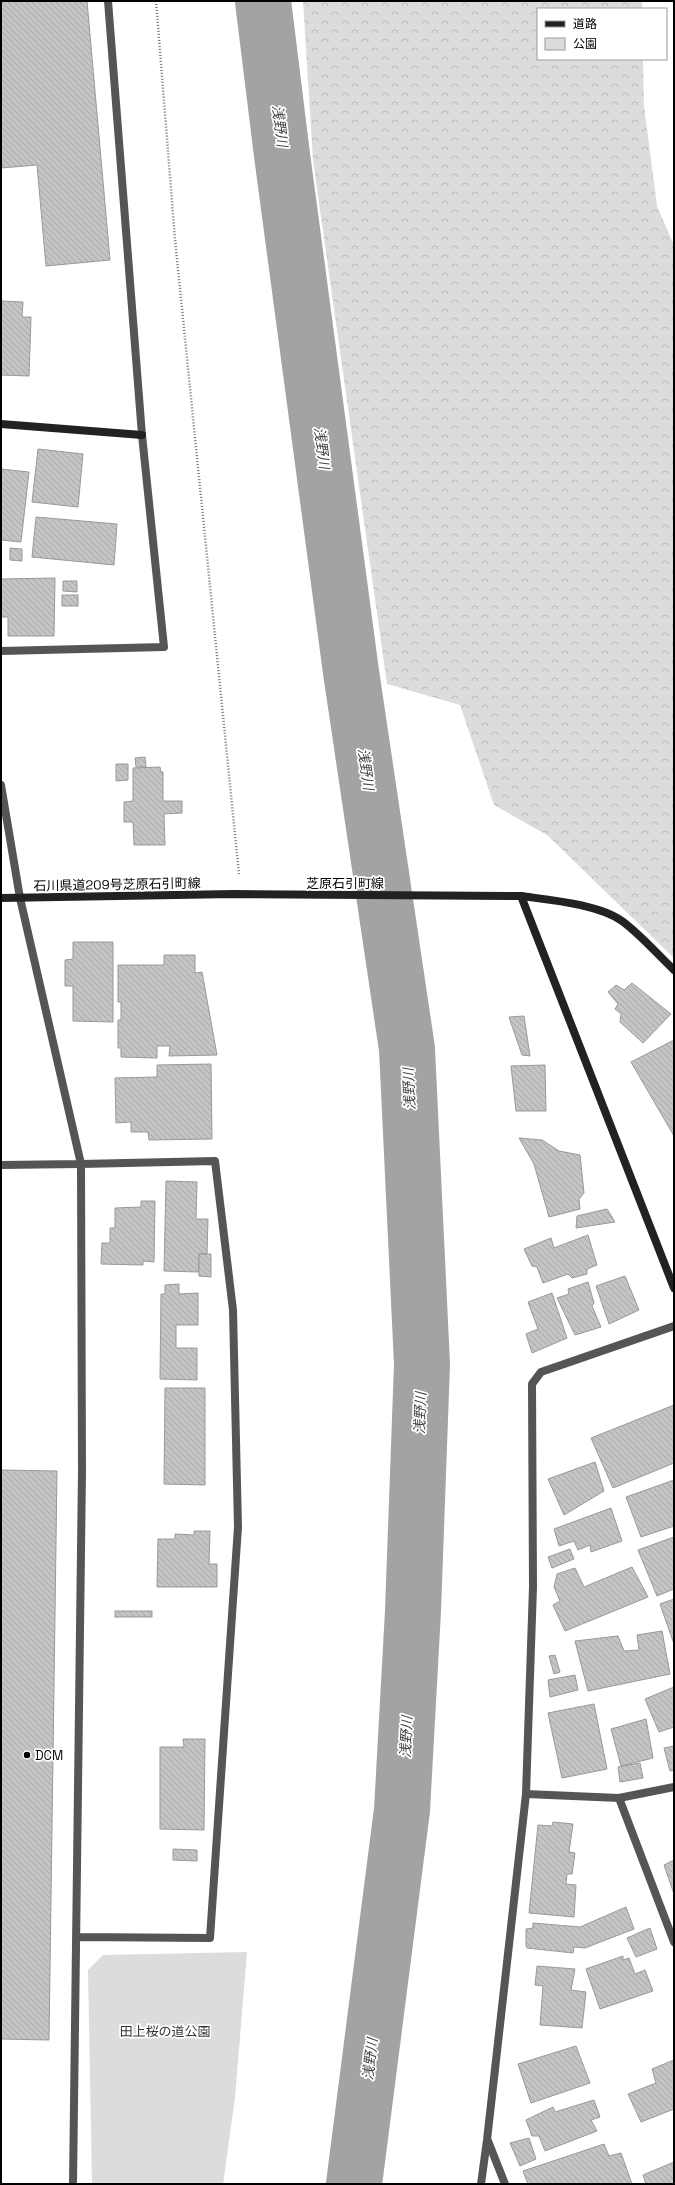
<svg xmlns="http://www.w3.org/2000/svg" width="675" height="2185" viewBox="0 0 675 2185" font-family="'Space Grotesk','Noto Sans JP',sans-serif">
	<style>
		.forest { fill: url(#forest-crowns) }
		.park { fill: #dcdcdc }
		.lines { fill: none; stroke-linecap: round; stroke-linejoin: round }
		.river { stroke: #a3a3a3; stroke-width: 56 }
		.building { fill: url(#building-back-hatch); stroke: #999 }
		.path { stroke: #777; stroke-width: 2.5; stroke-dasharray: 1 2; stroke-linecap: butt }
		.street { stroke: #555; stroke-width: 8 }
		.secondary { stroke: #222; stroke-width: 8 }
		.poi-dot { fill: #000; stroke: #fff; stroke-width: 1.5 }
		.labels { text-anchor: middle; stroke-width: 3.5; stroke-linejoin: round; paint-order: stroke }
		.street-label { font-size: 13px; fill: #000; stroke: #fff }
		.poi-label { font-size: 13px; fill: #000; stroke: #fff; text-anchor: start }
		.park-label { font-size: 13px; fill: #333; stroke: #fff }
		.water-label { font-size: 14px; font-style: italic; fill: #444; stroke: #fff }
	</style>
	<defs>
		<pattern id="forest-crowns" width="20" height="18" patternUnits="userSpaceOnUse"><rect width="20" height="18" fill="#dcdcdc"/><path d="M2 6a3 3 0 1 1 6 0M12 15a3 3 0 1 1 6 0" fill="none" stroke="#bbb"/></pattern>
		<pattern id="building-back-hatch" width="6" height="6" patternUnits="userSpaceOnUse"><rect width="6" height="6" fill="#c4c4c4"/><path d="M-1 5l2 2M0 0l6 6M5-1l2 2" fill="none" stroke="#a7a7a7"/></pattern>
	</defs>
	<rect width="100%" height="100%" fill="#fff"/>
	<path class="forest" d="M303,1H642V9H538V59H643L644,106L657,206L674,245V958L547,835L494,805L460,705L387,684L313,160Z"/>
	<path class="park" d="M247,1952L235,2098L223,2184H92L88,1970L103,1955Z"/>
	<g class="lines">
		<path class="river" d="M263,1L282,155L351,672L407,1049L422,1364L413,1611L402,1810L354,2184"/>
	</g>
	<g class="building">
		<path d="M1,1H87L110,260L46,266L37,165L1,168Z"/>
		<path d="M1,301L23,302L22,317H31L29,376L1,375Z"/>
		<path d="M38,449L83,454L78,507L32,502Z"/>
		<path d="M1,469L29,472L21,542L1,540Z"/>
		<path d="M36,517L117,524L114,565L32,557Z"/>
		<path d="M10,548L22,549V561L10,560Z"/>
		<path d="M55,578L54,636H8V617H1V579Z"/>
		<path d="M63,581H77V592L63,591Z"/>
		<rect x="62" y="595" width="16" height="11"/>
		<path d="M145,757L146,767H136L135,758Z"/>
		<path d="M116,764H128V780L116,781Z"/>
		<path d="M160,767L161,772H163V801H182V813L164,814L165,845H134L133,822H124V802L133,801V768Z"/>
		<path d="M73,942H113V1022L73,1021V986H65V960L73,959Z"/>
		<path d="M164,955H195V973L202,972L217,1055L169,1056L170,1046H157V1058L121,1057V1048H118V1020H121V1002H118V965H164Z"/>
		<path d="M632,983L671,1014L643,1043L620,1022L621,1014L615,1009L618,1004L608,992L616,985L624,990Z"/>
		<path d="M524,1016L530,1056L522,1055L509,1017Z"/>
		<path d="M674,1040V1136L631,1062Z"/>
		<path d="M211,1064L212,1139L149,1140L148,1132H131V1122L116,1123L115,1078L157,1077V1065Z"/>
		<path d="M545,1065L546,1111H516L511,1066Z"/>
		<path d="M519,1138L542,1140L559,1151L580,1155L584,1193L579,1199L580,1209L549,1217L534,1164Z"/>
		<path d="M166,1181L197,1182L196,1219H208L207,1254H199V1272L164,1271Z"/>
		<path d="M141,1201H155L154,1262L143,1261V1265L101,1264L102,1243H110V1228H115V1208L141,1207Z"/>
		<path d="M607,1209L615,1222L576,1228L577,1216Z"/>
		<path d="M588,1235L597,1265L587,1269V1274L572,1278L568,1274L543,1283L537,1267L532,1266L524,1249L551,1238L554,1248Z"/>
		<path d="M199,1254H211V1277L199,1276Z"/>
		<path d="M625,1276L639,1310L609,1324L596,1286Z"/>
		<path d="M588,1282L594,1303L592,1306L601,1327L575,1335L557,1298L569,1294L568,1289Z"/>
		<path d="M179,1284V1294L198,1293V1325H176V1348H197V1380L160,1379L161,1294H165V1285Z"/>
		<path d="M552,1293L567,1338L532,1353L526,1334L538,1329L528,1302Z"/>
		<path d="M165,1388H205V1485L164,1484Z"/>
		<path d="M674,1405V1463L613,1488L591,1438Z"/>
		<path d="M595,1462L604,1491L564,1515L548,1479Z"/>
		<path d="M1,1470L57,1471L49,2040L1,2039Z"/>
		<path d="M674,1480V1526L641,1537L626,1497Z"/>
		<path d="M611,1508L622,1541L591,1552L590,1545L578,1550L574,1541L559,1546L554,1529Z"/>
		<path d="M194,1531H210L209,1564H217V1587H157L158,1539H175V1534L194,1535Z"/>
		<path d="M674,1537V1589L657,1596L638,1550Z"/>
		<path d="M570,1549L574,1559L552,1568L548,1557Z"/>
		<path d="M632,1567L648,1597L565,1631L553,1605L560,1601L554,1587L557,1574L575,1568L584,1587Z"/>
		<path d="M674,1599V1644L660,1604Z"/>
		<rect x="115" y="1611" width="37" height="6"/>
		<path d="M662,1631L670,1674L588,1691L575,1641L618,1636L624,1651L639,1650L637,1635Z"/>
		<path d="M555,1655L560,1672L554,1674L549,1656Z"/>
		<path d="M575,1675L578,1690L550,1697L548,1680Z"/>
		<path d="M674,1687V1727L659,1732L645,1699Z"/>
		<path d="M594,1704L607,1769L562,1778L548,1713Z"/>
		<path d="M646,1719L653,1758L621,1766L611,1729Z"/>
		<path d="M183,1739H205L204,1830L160,1829V1747H184Z"/>
		<path d="M674,1746V1770L670,1771L664,1748Z"/>
		<path d="M640,1763L643,1778L620,1782L618,1767Z"/>
		<path d="M553,1822L573,1824L569,1852L575,1853L572,1874H567L566,1884L576,1885L574,1917L529,1913L538,1825L552,1826Z"/>
		<path d="M173,1849L197,1850V1861L173,1860Z"/>
		<path d="M674,1860V1894L664,1865Z"/>
		<path d="M626,1907L634,1929L585,1948L574,1947L573,1953L527,1948L526,1946V1929L533,1928V1923L580,1927Z"/>
		<path d="M650,1928L657,1949L636,1957L627,1938Z"/>
		<path d="M623,1956V1960L629,1958L635,1974L645,1970L653,1991L600,2009L586,1969Z"/>
		<path d="M537,1966L575,1969L571,1990L586,1992L582,2028L540,2025L543,1986L535,1985Z"/>
		<path d="M576,2046L590,2083L531,2103L518,2064Z"/>
		<path d="M674,2060V2109L641,2122L628,2094L656,2083L652,2069Z"/>
		<path d="M594,2100L600,2117L591,2120L597,2131L545,2151L539,2136H532L526,2120L553,2107L555,2112Z"/>
		<path d="M529,2138L536,2159L520,2166L510,2143Z"/>
		<path d="M604,2144L609,2156L621,2153L632,2184H528L523,2171Z"/>
		<path d="M674,2162V2184H646L643,2175Z"/>
	</g>
	<g class="lines">
		<path class="path" d="M156,1L175,239L239,874"/>
		<g class="street">
			<path d="M1,651L164,647L142,435L108,1"/>
			<path d="M1,785L20,898L81,1164L1,1165"/>
			<path d="M526,1794L619,1798L674,1787"/>
			<path d="M619,1798L674,1942"/>
			<path d="M488,2141L505,2184"/>
			<path d="M73,2184L82,1471L81,1164L215,1161L233,1310L238,1527L210,1938L77,1937"/>
			<path d="M481,2184L487,2140L526,1794L533,1587L532,1384L541,1372L674,1326"/>
		</g>
		<g class="secondary">
			<path d="M1,424L142,435"/>
			<path d="M521,896L674,1288"/>
			<path d="M1,898L234,894L521,896C550,900 598,904 622,921C641,935 657,954 674,970"/>
		</g>
	</g>
	<circle class="poi-dot" cx="27" cy="1755" r="4"/>
	<g class="labels">
		<g class="street-label">
			<text x="345" y="888">芝原石引町線</text>
			<text transform="translate(117 884) rotate(-1)" y="5">石川県道209号芝原石引町線</text>
		</g>
		<g class="poi-label">
			<text x="35" y="1760">DCM</text>
		</g>
		<g class="park-label">
			<text x="165" y="2036">田上桜の道公園</text>
		</g>
		<g class="water-label">
			<text transform="translate(280 126) rotate(83)" y="5">浅野川</text>
			<text transform="translate(322 448) rotate(83)" y="5">浅野川</text>
			<text transform="translate(366 769) rotate(82)" y="5">浅野川</text>
			<text transform="translate(409 1089) rotate(-93)" y="5">浅野川</text>
			<text transform="translate(420 1413) rotate(-88)" y="5">浅野川</text>
			<text transform="translate(406 1737) rotate(-87)" y="5">浅野川</text>
			<text transform="translate(370 2059) rotate(-83)" y="5">浅野川</text>
		</g>
	</g>
	<rect width="675" height="2185" fill="none" stroke="#000000" stroke-width="4"/>
	<rect x="537" y="8" width="130" height="52" fill="#ffffff" stroke="#999999"/>
	<rect x="545" y="21" width="20" height="6" fill="#222222" stroke="#999999"/>
	<text x="573" y="28" font-size="12" fill="#000000">道路</text>
	<rect x="545" y="38" width="20" height="12" fill="#dcdcdc" stroke="#999999"/>
	<text x="573" y="48" font-size="12" fill="#000000">公園</text>
</svg>
